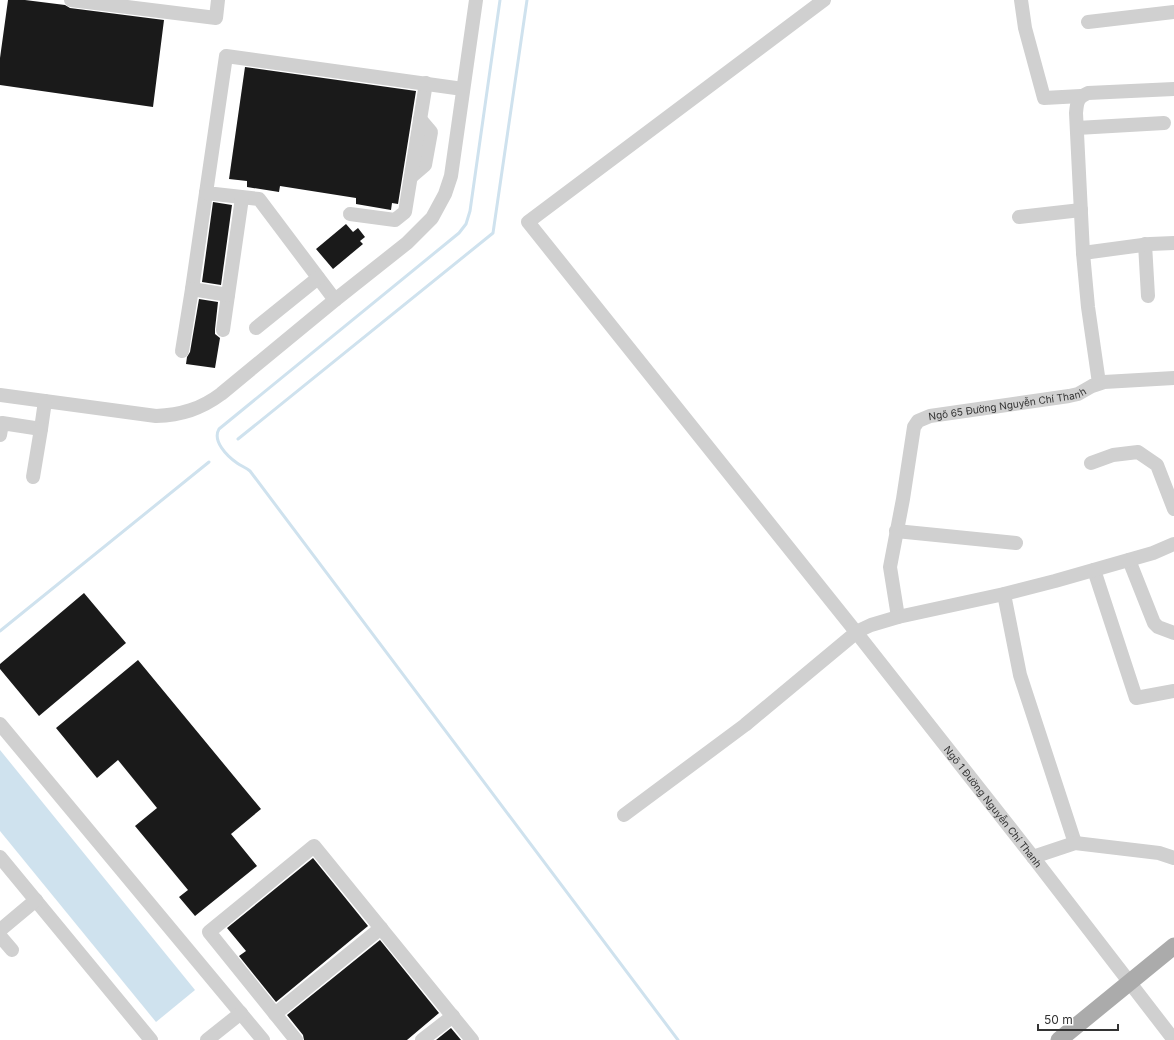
<svg xmlns="http://www.w3.org/2000/svg" width="1174" height="1040" viewBox="0 0 1174 1040" font-family="Inter,sans-serif">
  <style>
    .water { fill: #cfe2ee }
    .lines { fill: none; stroke-linecap: round; stroke-linejoin: round }
    .stream { stroke: #cfe2ee; stroke-width: 3 }
    .building { fill: #1a1a1a }
    .minor { stroke: #d0d0d0; stroke-width: 14 }
    .major { stroke: #ababab; stroke-width: 17 }
    .labels { text-anchor: middle; stroke-width: 4; stroke-linejoin: round; paint-order: stroke }
    .street-label { font-size: 10px; fill: #333; stroke: #fff }
  </style>
  <rect width="100%" height="100%" fill="#fff"/>
  <path class="water" d="M0,750L195,990L156,1022L0,831Z"/>
  <g class="lines">
    <path class="stream" d="M500,0L470,211L466,224L459,233L219,429C212,441 227,456 237,463C241,466 245,467 250,471L678,1040
      M238,439L493,233L527,0
      M0,631L209,462"/>
  </g>
  <path class="building" d="M8,0H25L65,5L70,8L164,20L153,107L0,85V58Z
    M245,67L416,91L398,204L392,203L391,210L356,204V198L280,186L279,192L247,187V181L229,179Z
    M213,202L232,205L221,285L202,282Z
    M346,224L353,232L358,228L365,237L360,241L363,244L333,269L316,249Z
    M199,299L218,302L215,329V334L220,338L215,368L186,364L187,357L190,352Z
    M84,593L126,643L39,716L0,669V664Z
    M138,660L261,809L231,834L257,866L195,916L179,897L188,890L135,826L157,808L118,760L97,778L56,728Z
    M313,858L368,926L276,1002L239,956L246,951L227,928Z
    M380,940L439,1013L407,1040H304L303,1035L287,1015Z
    M451,1028L461,1040H436Z"/>
  <g class="lines">
    <g class="minor">
      <path d="M71,0L216,18L218,0"/>
      <path id="s1" d="M824,0L528,222L856,632L1033,857L1174,1040"/>
      <path d="M1021,0L1025,28L1044,98L1081,96"/>
      <path d="M1088,22L1174,12"/>
      <path d="M1077,128L1164,123"/>
      <path d="M411,177L425,165L431,132L420,119"/>
      <path d="M350,214L395,220L405,212L426,83"/>
      <path d="M1019,217L1081,210"/>
      <path d="M1145,244L1148,296"/>
      <path d="M1083,253L1150,244L1174,243"/>
      <path d="M192,289L206,193"/>
      <path d="M335,300L259,199L206,193L226,56L463,89"/>
      <path d="M256,328L318,278"/>
      <path d="M223,330L242,198"/>
      <path d="M182,351L192,289L228,295"/>
      <path d="M1099,383L1088,307L1083,253L1076,113C1077,102 1077,98 1088,93L1174,89"/>
      <path d="M0,395L156,416C181,415 201,409 221,394L335,300L407,243L432,218L445,194L451,176L476,0"/>
      <path d="M0,435L2,423L41,429L45,401"/>
      <path d="M1091,463L1113,455L1138,452L1157,465L1174,509"/>
      <path d="M33,477L41,429"/>
      <path d="M896,531L1016,543"/>
      <path d="M1129,560L1154,623L1158,627L1174,633"/>
      <path d="M1094,570L1136,698L1174,691"/>
      <path d="M1004,594L1020,675L1075,843"/>
      <path id="s2" d="M898,617L890,567L903,499L914,427L918,421L930,416L1069,396L1078,394L1092,386L1104,382L1174,378"/>
      <path d="M0,724L263,1040"/>
      <path d="M624,815L745,725L852,636L856,632L871,625L898,617L1004,594L1055,581L1153,553L1174,544"/>
      <path d="M0,857L151,1040"/>
      <path d="M1033,857L1075,843L1159,853L1174,858"/>
      <path d="M0,930L36,900"/>
      <path d="M0,936L12,950"/>
      <path d="M275,1014L381,928"/>
      <path d="M207,1040L241,1013"/>
      <path d="M296,1040L209,932L314,846L472,1040"/>
      <path d="M422,1040L453,1016"/>
    </g>
    <path class="major" d="M1059,1040L1174,946"/>
  </g>
  <g class="labels">
    <g class="street-label">
      <text dy="4" stroke="none"><textPath href="#s2" startOffset="291">Ngõ 65 Đường Nguyễn Chí Thanh</textPath></text>
      <text dy="4" stroke="none"><textPath href="#s1" startOffset="1117">Ngõ 1 Đường Nguyễn Chí Thanh</textPath></text>
    </g>
  </g>
  <path d="M1038 1024v6h80v-6" fill="none" stroke="#333333" stroke-width="2"/>
  <text x="1044" y="1024" font-size="12" fill="#333333" stroke="#ffffff" stroke-width="3" paint-order="stroke">50 m</text>
</svg>
